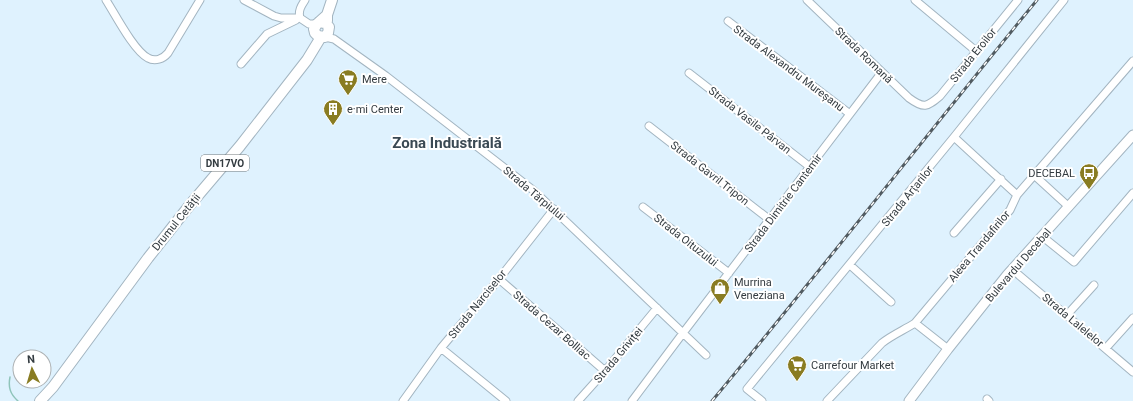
<svg xmlns="http://www.w3.org/2000/svg" width="1133" height="401" viewBox="0 0 1133 401" font-family="Roboto,sans-serif">
  <style>
    .lines { fill: none; stroke-linecap: round; stroke-linejoin: round }
    .stream { stroke: #8fc4ba; stroke-width: 1.5 }
    .minor-casing { stroke: #a3b5c1; stroke-width: 9 }
    .major-casing { stroke: #a3b5c1; stroke-width: 11 }
    .highway-casing { stroke: #a3b5c1; stroke-width: 12 }
    .minor { stroke: #fff; stroke-width: 7 }
    .major { stroke: #fff; stroke-width: 9 }
    .highway { stroke: #fff; stroke-width: 10 }
    .rail-casing { stroke: #515b61; stroke-width: 3 }
    .rail { stroke: #fff; stroke-width: 1.5; stroke-dasharray: 4.5; stroke-linecap: butt }
    .labels { text-anchor: middle; stroke-width: 4; stroke-linejoin: round; paint-order: stroke }
    .shield { fill: #fff; stroke: #707679; stroke-width: 1 }
    .shield-label { font-size: 10px; font-weight: bold; fill: #333b40 }
    .street-label { font-size: 11px; fill: #333b40; stroke: #fff }
    .poi-label { font-size: 11px; fill: #333b40; stroke: #fff; text-anchor: start }
    .district-label { font-size: 15px; font-weight: bold; fill: #3a4953; stroke: #fff }
  </style>
  <rect width="100%" height="100%" fill="#dff2fe"/>
  <g class="lines">
    <path class="stream" d="M10,377C8,387 10,394 18,401"/>
    <g class="minor-casing">
      <path id="minor" d="M106,0C115,14 134,51 148,58C155,62 163,59 168,53L200,0
        M244,0L274,16L281,18H300L309,24H317
        M807,0L909,98C924,109 927,107 940,96L1018,0
        M915,0L976,51
        M300,18C298,11 301,6 305,0
        M728,21L850,114
        M325,37L334,39L386,76L533,190L706,355
        M241,64L267,34L296,20
        M689,73L810,167
        M649,126L770,220
        M954,137L1017,195
        M1034,175L1069,207
        M643,207L729,273
        M954,233L1001,179
        M1043,237L1074,262L1133,193
        M850,265L891,302
        M1013,270L1133,372
        M499,279L605,371
        M1066,316L1094,285
        M915,323L948,349
        M441,348L506,401
        M1106,348L1133,318
        M987,399L989,401
        M403,401L441,348L499,279L554,209
        M578,401L605,371L657,308
        M632,401L683,333L882,72
        M762,401L747,389L954,137L1064,0
        M827,401L882,343C892,335 904,330 915,323L1010,210L1017,195L1133,61"/>
    </g>
    <g class="major-casing">
      <path id="major" d="M909,401L948,349L1007,275L1133,135"/>
    </g>
    <g class="highway-casing">
      <path id="highway" d="M327,21V15L332,0
        M319,22L325,23L329,27L328,33L325,37L318,36L315,33L314,29L317,24L327,15
        M40,401L53,387L148,258L189,206L240,146L307,60L321,37"/>
    </g>
    <use href="#minor" class="minor"/>
    <use href="#major" class="major"/>
    <use href="#highway" class="highway"/>
    <g class="rail-casing">
      <path id="rail" d="M712,401C822,269 928,133 1037,0"/>
    </g>
    <use href="#rail" class="rail"/>
  </g>
  <defs>
    <g id="supermarket-pin" transform="scale(1)"><path d="M0 17L-7.5 6A9.5 9.5 0 1 1 7.5 6Z" fill="#897c22" stroke="#fff"/><path d="M-6-5.5h2.5l.6 2H6L4.5 2H-2.5L-4.4-4H-6ZM-1.5 3.2a1.3 1.3 0 1 0 .1 0ZM3 3.2a1.3 1.3 0 1 0 .1 0Z" fill="#fff"/></g>
    <g id="building-pin" transform="scale(1)"><path d="M0 17L-7.5 6A9.5 9.5 0 1 1 7.5 6Z" fill="#897c22" stroke="#fff"/><path d="M-4-6H4V6H1V3H-1V6H-4ZM-2.5-4.3h1.7v1.8h-1.7ZM.8-4.3h1.7v1.8H.8ZM-2.5-1h1.7V.8h-1.7ZM.8-1h1.7V.8H.8Z" fill="#fff"/></g>
    <g id="bus-pin" transform="scale(1)"><path d="M0 17L-7.5 6A9.5 9.5 0 1 1 7.5 6Z" fill="#897c22" stroke="#fff"/><path d="M-5-6H5V4H4V6H2V4H-2V6H-4V4H-5ZM-3.5-4V0h7V-4ZM-3.5 1.2v1.5H-2V1.2ZM2 1.2v1.5H3.5V1.2Z" fill="#fff"/></g>
    <g id="shop-pin" transform="scale(1)"><path d="M0 17L-7.5 6A9.5 9.5 0 1 1 7.5 6Z" fill="#897c22" stroke="#fff"/><path d="M-5-2.5h2.3a2.7 3.5 0 0 1 5.4 0H5L5.5 6h-11ZM-1.5-2.5h3a1.5 2.3 0 0 0-3 0Z" fill="#fff"/></g>
  </defs>
  <g fill-rule="evenodd">
    <use href="#supermarket-pin" x="348" y="79"/>
    <use href="#building-pin" x="333" y="109"/>
    <use href="#bus-pin" x="1089" y="173"/>
    <use href="#shop-pin" x="720" y="288"/>
    <use href="#supermarket-pin" x="797" y="365"/>
  </g>
  <g class="labels">
    <rect class="shield" x="201" y="155" width="48" height="16" rx="3"/>
    <g class="shield-label">
      <text x="225" y="167">DN17VO</text>
    </g>
    <g class="street-label">
      <text transform="translate(864 55) rotate(44)" y="4">Strada Romană</text>
      <text transform="translate(973 55) rotate(-51)" y="4">Strada Eroilor</text>
      <text transform="translate(789 68) rotate(37)" y="4">Strada Alexandru Mureșanu</text>
      <text transform="translate(750 120) rotate(38)" y="4">Strada Vasile Pârvan</text>
      <text transform="translate(710 173) rotate(38)" y="4">Strada Gavril Tripon</text>
      <text transform="translate(534 193) rotate(40)" y="4">Strada Tărpiului</text>
      <text transform="translate(907 196) rotate(-51)" y="4">Strada Arțarilor</text>
      <text transform="translate(783 203) rotate(-53)" y="4">Strada Dimitrie Cantemir</text>
      <text transform="translate(176 222) rotate(-51)" y="4">Drumul Cetății</text>
      <text transform="translate(686 240) rotate(38)" y="4">Strada Oituzului</text>
      <text transform="translate(979 246) rotate(-50)" y="4">Aleea Trandafirilor</text>
      <text transform="translate(1018 265) rotate(-49)" y="4">Bulevardul Decebal</text>
      <text transform="translate(477 304) rotate(-51)" y="4">Strada Narciselor</text>
      <text transform="translate(1073 320) rotate(40)" y="4">Strada Lalelelor</text>
      <text transform="translate(552 325) rotate(41)" y="4">Strada Cezar Bolliac</text>
      <text transform="translate(618 355) rotate(-50)" y="4">Strada Griviței</text>
    </g>
    <g class="poi-label">
      <text x="362" y="83">Mere</text>
      <text x="347" y="113">e·mi Center</text>
      <text x="1075" y="177" text-anchor="end">DECEBAL</text>
      <text x="734" y="286">Murrina<tspan x="734" dy="13">Veneziana</tspan></text>
      <text x="811" y="369">Carrefour Market</text>
    </g>
    <g class="district-label">
      <text x="447" y="148">Zona Industrială</text>
    </g>
  </g>
  <g transform="translate(32 369) rotate(355)"><circle r="19" fill="#ffffff" stroke="#adb1b3"/>
  <path d="M0-3L7 15L0 10L-7 15Z" fill="#897c22"/>
  <text y="-6" font-size="11" font-weight="bold" text-anchor="middle" fill="#333b40">N</text>
  </g>
</svg>
